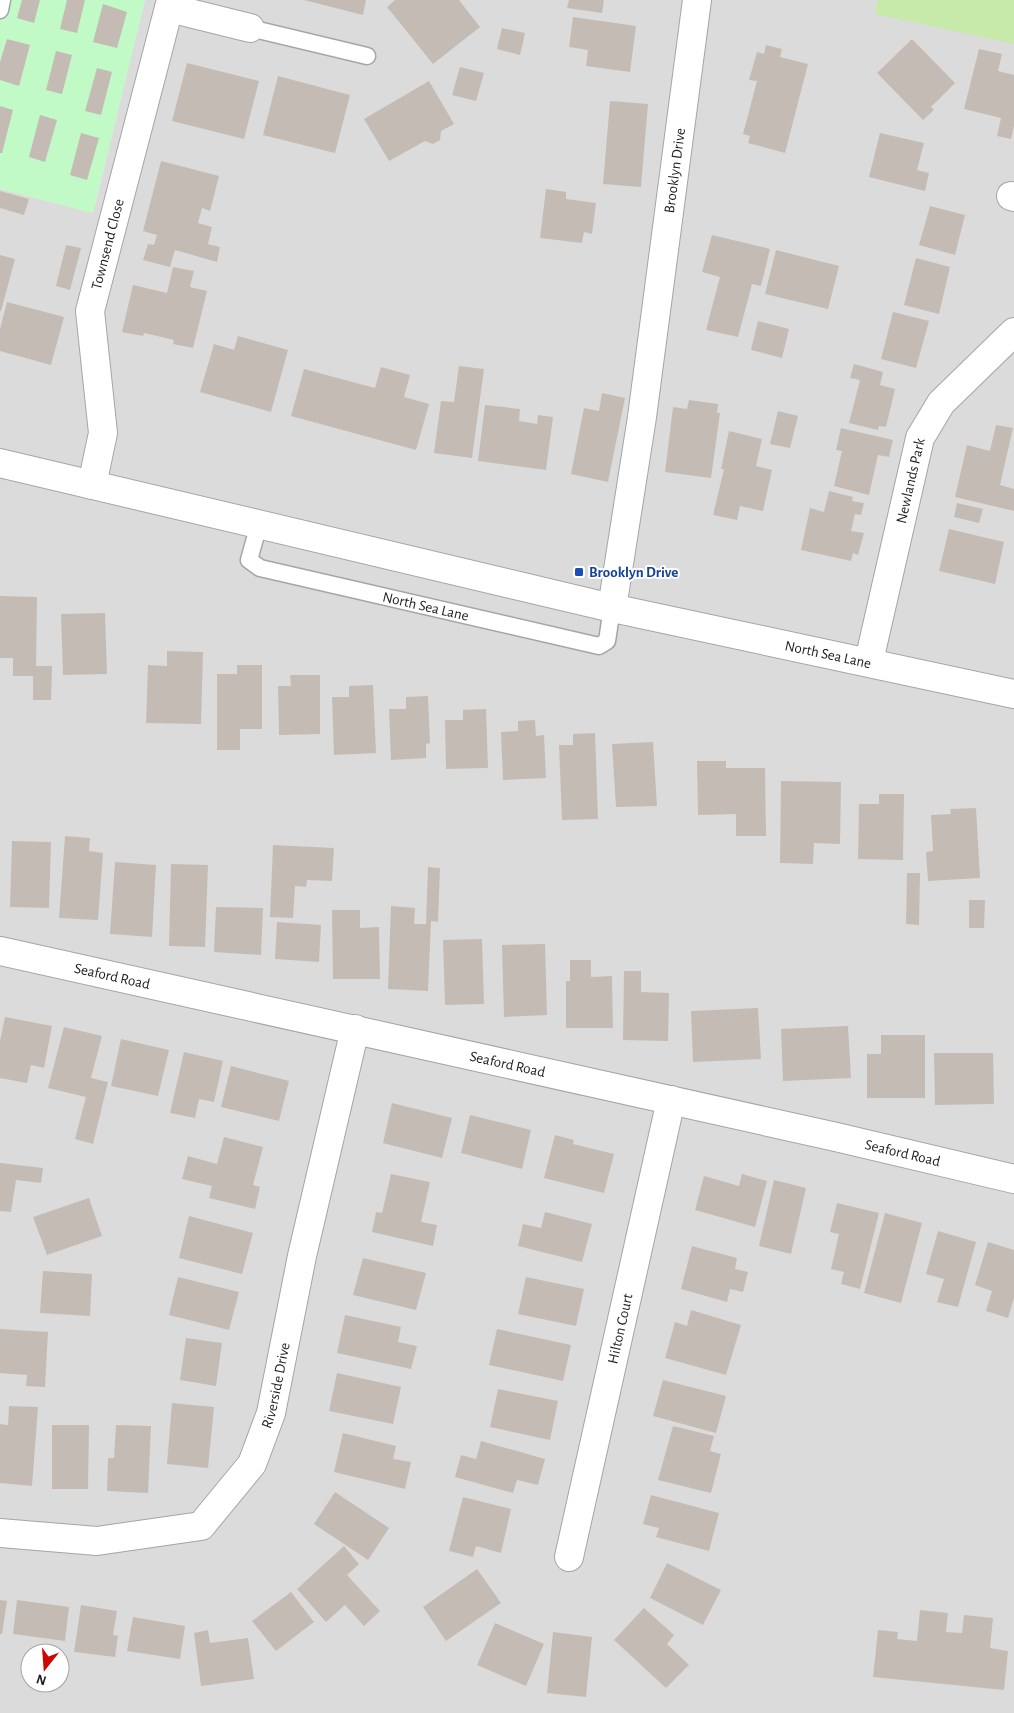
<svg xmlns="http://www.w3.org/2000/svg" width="1014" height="1713" viewBox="0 0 1014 1713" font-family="'Alegreya Sans',sans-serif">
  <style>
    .residential { fill: #dcdbdb; fill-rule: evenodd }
    .grass { fill: #c7eaaa }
    .park { fill: #c1f9c7 }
    .building { fill: #c4bcb4 }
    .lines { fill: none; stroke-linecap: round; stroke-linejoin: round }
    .service-casing { stroke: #a5a5a5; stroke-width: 19 }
    .minor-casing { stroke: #a5a5a5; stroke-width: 30 }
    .tertiary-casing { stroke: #a5a5a5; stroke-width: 30 }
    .service { stroke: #fff; stroke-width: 16 }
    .minor { stroke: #fff; stroke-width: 28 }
    .tertiary { stroke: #fff; stroke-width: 28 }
    .transit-dot { fill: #1a4fb4; stroke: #fff; stroke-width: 2 }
    .labels { text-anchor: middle; stroke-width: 4; stroke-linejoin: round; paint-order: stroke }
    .street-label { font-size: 15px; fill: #1e1e1e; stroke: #fff }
    .transit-label { font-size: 15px; font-weight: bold; fill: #164399; stroke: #fff; text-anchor: start }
  </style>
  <rect width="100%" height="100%" fill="#efece4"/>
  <path class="residential" d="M145,0H1014V1713H0V189L93,213ZM30,1653H60V1683H30Z"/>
  <path class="grass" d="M878,0H1014V44L875,14Z"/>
  <path class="park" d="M0,0H145L93,213L0,189Z"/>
  <path class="building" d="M22,0H40L34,23L17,18Z
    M67,0H85L77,33L60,29Z
    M304,0H366L363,15Z
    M395,0H459L480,27L433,64L387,7Z
    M569,0H604L602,13L567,8Z
    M103,4L127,12L117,48L93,42Z
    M573,17L636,26L630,72L586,66L588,50L569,47Z
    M502,28L525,33L520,55L497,49Z
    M7,39L30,45L19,86L0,80V62Z
    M912,39L955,83L931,107L934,110L923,120L877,73Z
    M766,45L782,49L780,57L808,64L785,153L748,143L750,136L743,134L757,81L749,80L757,52L764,54Z
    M979,49L1002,54L998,71L1014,75V126L1011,139L997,136L1001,118L964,109Z
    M56,51L72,55L62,94L46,90Z
    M187,63L259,81L244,139L172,121Z
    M460,67L484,73L476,101L452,95Z
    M97,68L112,72L101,115L85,111Z
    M278,76L350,95L335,153L263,135Z
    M429,81L454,124L441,131L440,140L433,144L425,141L389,161L364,119Z
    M610,101L648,104L641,187L603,184Z
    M0,106L13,110L2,153H0Z
    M40,115L57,120L45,162L29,157Z
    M81,133L99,138L87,180L70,175Z
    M880,133L924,143L917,170L929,173L925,191L869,177Z
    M161,161L219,176L210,211L202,208L198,223L212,227L208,244L220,247L217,262L175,250L170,267L143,260L148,244L154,245L157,235L143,231Z
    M546,189L566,192V199L596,203L592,234L584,232L582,243L540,238Z
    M0,191L29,199L24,215L0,208Z
    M930,206L965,215L955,255L919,245Z
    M712,235L770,249L761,286L752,284L738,337L706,330L720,277L702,272Z
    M66,245L81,248L70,290L56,286Z
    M776,250L839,266L828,309L765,294Z
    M0,255L15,259L1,311H0Z
    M916,258L950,267L939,314L904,305Z
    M173,267L194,271L190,287L207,291L193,348L173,344L174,340L157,336L144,333L143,336L122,332L133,285L167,293Z
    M7,302L64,317L51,365L0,351V329Z
    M893,312L929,321L916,368L881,359Z
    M758,321L789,329L782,358L751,350Z
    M238,336L288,350L271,412L200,392L214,344L234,350Z
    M854,364L883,372L880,385L895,389L886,427L879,426L878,430L849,423L860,380L850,378Z
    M459,366L484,369L472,458L434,453L441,401L454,402Z
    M381,367L410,375L404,397L429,404L416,450L291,416L304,369L375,388Z
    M602,393L625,398L608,482L571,474L584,408L599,411Z
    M689,400L718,404L717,413H720L711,478L665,472L673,407L687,409Z
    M485,405L520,409L519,421L537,424L538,415L553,417L546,470L478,461Z
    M778,411L798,416L790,448L770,444Z
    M996,425L1013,428L1000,485L1014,489V511L955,497L967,445L990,451Z
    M841,428L893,440L889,457L878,455L869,495L834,486L842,451L836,450Z
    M729,431L762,439L756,466L772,470L763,511L740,506L737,520L713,515L724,469H721Z
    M829,491L853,497L852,501L864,503L861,515L855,514L851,531L864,533L858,555L853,553L851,561L801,550L810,508L824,512Z
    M957,503L983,509L979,523L954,517Z
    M949,529L1004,542L995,584L939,571Z
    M0,596L37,597L36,666H52L51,700H33V676H13V658H0Z
    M105,613L107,674L63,675L61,614Z
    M167,651L203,652L201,724L146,723L148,665L167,666Z
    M237,665H262V729H240V750H217V674H237Z
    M290,675H320V734L279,735L278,686H291Z
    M373,685L376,753L334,755L332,697H349V686Z
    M428,696L430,743L426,744V758L391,760L389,709H406V697Z
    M486,709L488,768L446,769L445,720H463V710Z
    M535,720L536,736L544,735L546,778L503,780L501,732L518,731V721Z
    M595,733L598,819L562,820L559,745H573V734Z
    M653,742L657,806L616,807L612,744Z
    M697,761H726V768H765L766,836H736V814L698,815Z
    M781,781L841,782L840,844L814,843L813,864L780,863Z
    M879,794H904L903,860L858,859L859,804H879Z
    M976,808L980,878L928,881L926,852L933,851L931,815L951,814L950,809Z
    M65,836L90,838L89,851L103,853L98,920L59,918Z
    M12,841L51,842L49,908L10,907Z
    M273,845L334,848L332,881L307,880L306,887L295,886L293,918L270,917Z
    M115,862L156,865L152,937L110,934Z
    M171,864L208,865L205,947L169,946Z
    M428,867L440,868L438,922L431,921L428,991L388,989L391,906L415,908L414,924H426Z
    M907,873H920L919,925L906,924Z
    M969,900H985L984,928H969Z
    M216,907L263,908L261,955L214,952Z
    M332,910H360V928L379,927L380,979H333Z
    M277,922L321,925L319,962L275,959Z
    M482,939L484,1004L445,1005L443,940Z
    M545,944L547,1015L504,1017L502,945Z
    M570,960H591V977L612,976L613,1028H566V981H570Z
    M624,971H641V992L669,993L668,1041L623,1040Z
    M758,1008L761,1059L693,1062L691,1011Z
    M5,1017L52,1026L44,1068L31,1065L27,1083L0,1078V1041Z
    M848,1026L851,1078L783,1081L781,1029Z
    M64,1027L102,1036L91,1078L108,1082L93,1144L75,1139L86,1097L48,1088Z
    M881,1035H925V1098H867V1054H881Z
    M121,1039L169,1050L158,1096L111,1086Z
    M184,1052L223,1061L214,1102L199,1099L195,1118L170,1113Z
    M934,1053H993L994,1104L935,1105Z
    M231,1066L289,1081L279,1121L221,1107Z
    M392,1103L452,1118L442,1158L383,1143Z
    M470,1115L531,1130L522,1169L461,1153Z
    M555,1135L574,1140L573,1144L614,1154L604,1193L544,1178Z
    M224,1137L263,1147L253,1185L260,1187L255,1209L209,1198L212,1186L182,1179L188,1156L217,1164Z
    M0,1163L43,1168L41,1183L16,1180L11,1212L0,1211Z
    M391,1174L430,1182L421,1222L437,1225L433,1246L372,1232L376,1212L382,1213Z
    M742,1174L767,1181L755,1227L695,1210L704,1176L739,1186Z
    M774,1180L806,1188L791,1254L759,1246Z
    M89,1198L102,1236L47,1255L33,1217Z
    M837,1203L879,1213L860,1289L841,1284L844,1272L831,1269L839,1234L830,1232Z
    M545,1212L592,1224L582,1262L518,1246L523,1224L541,1228Z
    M885,1213L922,1223L901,1303L864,1293Z
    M189,1216L253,1233L242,1274L179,1258Z
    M938,1231L976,1242L958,1307L937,1302L944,1279L926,1274Z
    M988,1242L1014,1250V1298L1008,1318L986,1311L992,1291L975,1285Z
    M692,1246L737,1258L735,1269L748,1272L743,1292L730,1289L727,1302L681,1289Z
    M363,1258L426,1273L416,1310L353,1295Z
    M43,1271L92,1274L90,1316L40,1313Z
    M178,1277L239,1292L229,1330L169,1315Z
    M526,1277L584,1289L576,1326L518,1314Z
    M691,1310L741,1325L726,1375L665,1358L675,1322L687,1326Z
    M345,1315L401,1327L398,1342L417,1346L411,1369L337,1353Z
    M0,1329L48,1332L45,1387L26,1386L27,1375L0,1373Z
    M497,1329L571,1345L563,1381L489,1365Z
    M186,1338L222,1343L216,1386L180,1380Z
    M337,1373L401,1387L393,1424L329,1411Z
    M663,1380L726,1396L716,1433L653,1416Z
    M498,1389L558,1401L550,1440L490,1427Z
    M172,1403L214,1407L208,1468L167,1464Z
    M9,1406L38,1407L32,1486L0,1483V1424L8,1425Z
    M52,1425H89L88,1489H52Z
    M116,1425L151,1426L148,1493L107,1491L108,1458H114Z
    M673,1426L714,1436L710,1451L721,1454L711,1493L658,1480Z
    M343,1433L396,1446L393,1459L411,1462L405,1489L334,1472Z
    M481,1441L545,1459L538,1485L517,1480L513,1493L455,1477L461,1455L476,1459Z
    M335,1492L389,1528L368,1560L314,1524Z
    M651,1495L719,1513L709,1551L656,1537L659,1528L643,1524Z
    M463,1497L511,1509L501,1553L476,1546L473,1557L449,1551Z
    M344,1546L359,1564L347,1575L380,1611L364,1626L345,1605L326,1622L297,1589Z
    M667,1563L721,1590L703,1625L650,1598Z
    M477,1569L501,1603L446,1641L423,1607Z
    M291,1592L314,1622L276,1651L252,1621Z
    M0,1600L7,1601L2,1634H0Z
    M17,1600L69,1607L65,1641L13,1634Z
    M81,1605L117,1611L113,1635L118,1636L115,1657L74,1652Z
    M644,1608L674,1635L667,1644L689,1665L666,1688L614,1640Z
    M920,1610L948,1613L946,1632L962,1633L964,1615L993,1618L990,1648L1008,1651L1004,1690L873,1677L878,1630L898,1632L897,1639L917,1641Z
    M133,1617L185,1626L180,1659L127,1651Z
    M495,1623L544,1644L526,1686L477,1665Z
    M208,1630L210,1643L248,1638L254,1679L201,1686L194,1633Z
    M553,1632L592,1637L586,1697L547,1693Z"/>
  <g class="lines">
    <g class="service-casing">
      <g id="service">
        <path d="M0,10L2,0"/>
        <path d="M250,28L367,56"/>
        <path id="s1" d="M259,524L249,560L260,568L599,646L607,641L612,608"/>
      </g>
    </g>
    <g class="minor-casing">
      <g id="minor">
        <path d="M169,8L250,28"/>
        <path d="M1011,196L1014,197"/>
        <path id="s2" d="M92,485L103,433L90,311L171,0"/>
        <path id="s3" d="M612,608L642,417L697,0"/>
        <path id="s4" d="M869,661L920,438L941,403L1014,332"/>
        <path id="s5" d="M0,951L836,1137L1014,1179"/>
        <path id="s6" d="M0,1533L97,1541L201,1526L252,1464L271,1413L302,1256L355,1029"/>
        <path id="s7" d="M569,1557L671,1100"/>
      </g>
    </g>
    <g class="tertiary-casing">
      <g id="tertiary">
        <path id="s8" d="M0,463L612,608L1014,694"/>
      </g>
    </g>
    <use href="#service" class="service"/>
    <use href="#minor" class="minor"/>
    <use href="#tertiary" class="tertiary"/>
  </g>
  <rect class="transit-dot" x="574" y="567" width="10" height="10" rx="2.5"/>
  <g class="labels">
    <g class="street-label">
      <text dy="5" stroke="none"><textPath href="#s3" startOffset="442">Brooklyn Drive</textPath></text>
      <text dy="5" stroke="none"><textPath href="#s2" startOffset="245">Townsend Close</textPath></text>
      <text dy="5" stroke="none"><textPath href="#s4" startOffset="185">Newlands Park</textPath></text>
      <text dy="5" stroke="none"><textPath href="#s1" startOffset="221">North Sea Lane</textPath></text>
      <text dy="5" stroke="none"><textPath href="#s8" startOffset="850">North Sea Lane</textPath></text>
      <text dy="5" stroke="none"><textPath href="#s5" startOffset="115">Seaford Road</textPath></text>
      <text dy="5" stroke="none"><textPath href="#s5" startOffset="520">Seaford Road</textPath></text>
      <text dy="5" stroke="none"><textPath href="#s5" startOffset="925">Seaford Road</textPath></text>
      <text dy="5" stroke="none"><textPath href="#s7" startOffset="234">Hilton Court</textPath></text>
      <text dy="5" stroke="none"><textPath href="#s6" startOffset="365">Riverside Drive</textPath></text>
    </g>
    <g class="transit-label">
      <text x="589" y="577">Brooklyn Drive</text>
    </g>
  </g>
  <g transform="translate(45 1668) rotate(197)"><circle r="24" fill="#ffffff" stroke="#a5a5a5"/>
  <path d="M0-4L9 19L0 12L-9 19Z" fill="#cd0700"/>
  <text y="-8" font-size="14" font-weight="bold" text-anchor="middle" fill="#1e1e1e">N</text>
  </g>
</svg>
